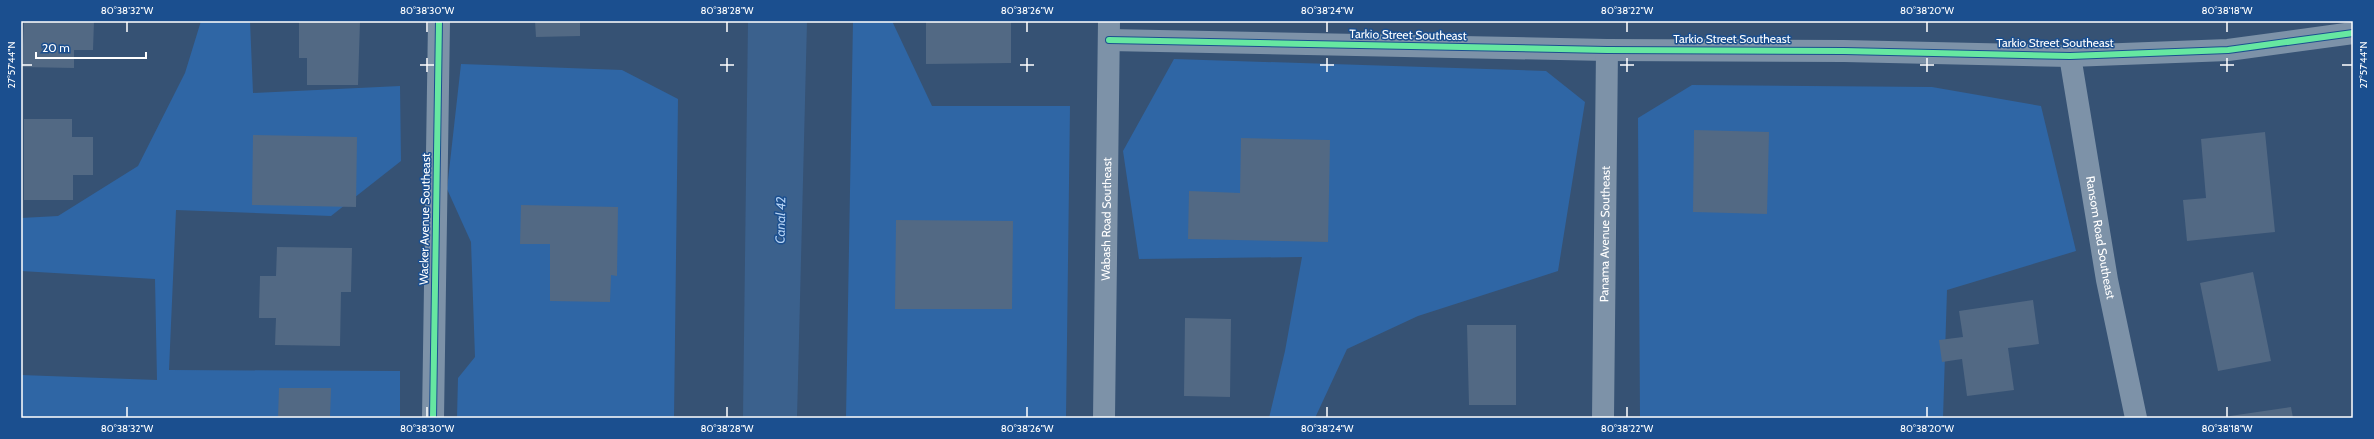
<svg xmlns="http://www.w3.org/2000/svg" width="2374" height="439" viewBox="0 0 2374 439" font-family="Cabin,sans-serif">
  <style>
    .green { fill: #2f66a5 }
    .water { fill: #3b618d }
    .building { fill: #526984 }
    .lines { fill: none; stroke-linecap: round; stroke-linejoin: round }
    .street { stroke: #7d92a8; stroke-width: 22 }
    .cycleway-casing { stroke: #1b4f8f; stroke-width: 8 }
    .cycleway { stroke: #66e7a1; stroke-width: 6 }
    .ticks { fill: none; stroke: #fff; stroke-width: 1.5 }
    .labels { text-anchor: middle; stroke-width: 3; stroke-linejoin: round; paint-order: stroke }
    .street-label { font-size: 12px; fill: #fff; stroke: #1b4f8f }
    .water-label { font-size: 13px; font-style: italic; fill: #b5d3f5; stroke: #1b4f8f }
    .neatline { fill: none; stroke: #fff; stroke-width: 1.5 }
    .ticks-label { font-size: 10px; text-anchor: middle; fill: #fff }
  </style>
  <rect width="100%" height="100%" fill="#365274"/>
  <path class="green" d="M201,21H250L253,93L400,86L401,161L331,216L176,210L169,370L400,371V418H21V375L157,380L155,279L21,271V218L58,216L138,166L185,73Z
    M853,21H892L932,106H1070L1066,418H846Z
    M1174,59L1546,71L1585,102L1558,271L1418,316L1347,349L1315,418H1269L1285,351L1302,257L1139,259L1123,151Z
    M461,64L622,70L678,99L674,418H457L458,378L475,357L471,242L447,189Z
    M1692,85L1932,87L2041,106L2076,251L1947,290L1943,418H1640L1638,118Z"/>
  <path class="water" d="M748,21H807L797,418H743Z"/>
  <path class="building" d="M24,21H94L93,50H74V68L22,67Z
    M299,21H360L358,85H307V58H299Z
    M535,21H580V36L536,37Z
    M926,21H1011V63L926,64Z
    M24,119H72V137H93V175H73V200H24Z
    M1694,130L1769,132L1767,214L1693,212Z
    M2265,132L2275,232L2187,241L2183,200L2206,198L2201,139Z
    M253,135L357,137L356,207L252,205Z
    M1241,138L1330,140L1328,242L1188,239L1189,191L1240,193Z
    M521,205L618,207L617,276L611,275L610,302L550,301V244H520Z
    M896,220L1013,221L1012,309H895Z
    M277,247L352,248L351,292H341L340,346L275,345L276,318H259L260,276H276Z
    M2253,272L2271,361L2218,371L2200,283Z
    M2033,300L2039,344L2008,348L2014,390L1967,396L1962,359L1942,362L1939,340L1963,337L1959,311Z
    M1185,318L1231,319L1230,397L1184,396Z
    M1467,325H1516V405H1469Z
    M279,388H331L330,418H278Z
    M2291,407L2293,418H2230V416Z"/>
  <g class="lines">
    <g class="street">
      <path d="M1109,40L1607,50L1844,51L2070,56L2228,50L2353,33"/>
      <path id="s1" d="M2070,56L2107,280L2136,418"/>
      <path d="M433,418L439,21"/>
      <path id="s2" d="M1104,418L1109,21"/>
      <path id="s3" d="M1603,418L1607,50"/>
    </g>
    <g class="cycleway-casing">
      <path id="cycleway" d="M1109,40L1607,50L1844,51L2070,56L2228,50L2353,33
        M433,418L439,21"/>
    </g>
    <use href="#cycleway" class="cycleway"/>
  </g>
  <path class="ticks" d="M127,22V32M427,22V32M727,22V32M1027,22V32M1327,22V32M1627,22V32M1927,22V32M2227,22V32M427,58V72M727,58V72M1027,58V72M1327,58V72M1627,58V72M1927,58V72M2227,58V72M22,65H32M420,65H434M720,65H734M1020,65H1034M1320,65H1334M1620,65H1634M1920,65H1934M2220,65H2234M2342,65H2352M127,407V417M427,407V417M727,407V417M1027,407V417M1327,407V417M1627,407V417M1927,407V417M2227,407V417"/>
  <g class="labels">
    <g class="street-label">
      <text transform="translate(1408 35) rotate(1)" y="4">Tarkio Street Southeast</text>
      <text x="1732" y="43">Tarkio Street Southeast</text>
      <text x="2055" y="47">Tarkio Street Southeast</text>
      <text transform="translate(425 219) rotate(-89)" y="4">Wacker Avenue Southeast</text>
      <text dy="4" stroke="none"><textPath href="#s2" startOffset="199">Wabash Road Southeast</textPath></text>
      <text dy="4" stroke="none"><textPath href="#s3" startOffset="184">Panama Avenue Southeast</textPath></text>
      <text dy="4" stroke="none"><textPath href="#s1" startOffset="184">Ransom Road Southeast</textPath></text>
    </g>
    <g class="water-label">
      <text transform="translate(780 220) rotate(-89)" y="5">Canal 42</text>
    </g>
  </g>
  <rect width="2374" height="439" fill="none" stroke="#1b4f8f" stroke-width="44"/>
  <path d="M36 52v6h110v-6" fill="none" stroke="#ffffff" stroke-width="2"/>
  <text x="42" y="52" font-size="12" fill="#ffffff" stroke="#1b4f8f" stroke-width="3" paint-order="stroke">20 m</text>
  <rect x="22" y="22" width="2330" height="395" class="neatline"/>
  <g class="ticks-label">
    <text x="127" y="14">80°38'32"W</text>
    <text x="427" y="14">80°38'30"W</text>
    <text x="727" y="14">80°38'28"W</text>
    <text x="1027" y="14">80°38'26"W</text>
    <text x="1327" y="14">80°38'24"W</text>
    <text x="1627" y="14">80°38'22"W</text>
    <text x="1927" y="14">80°38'20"W</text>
    <text x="2227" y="14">80°38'18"W</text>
    <text transform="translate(11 65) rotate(-90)" y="4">27°57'44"N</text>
    <text transform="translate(2363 65) rotate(-90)" y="4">27°57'44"N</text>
    <text x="127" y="432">80°38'32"W</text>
    <text x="427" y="432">80°38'30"W</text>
    <text x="727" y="432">80°38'28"W</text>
    <text x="1027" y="432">80°38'26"W</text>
    <text x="1327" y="432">80°38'24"W</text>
    <text x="1627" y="432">80°38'22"W</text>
    <text x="1927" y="432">80°38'20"W</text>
    <text x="2227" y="432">80°38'18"W</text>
  </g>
</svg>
